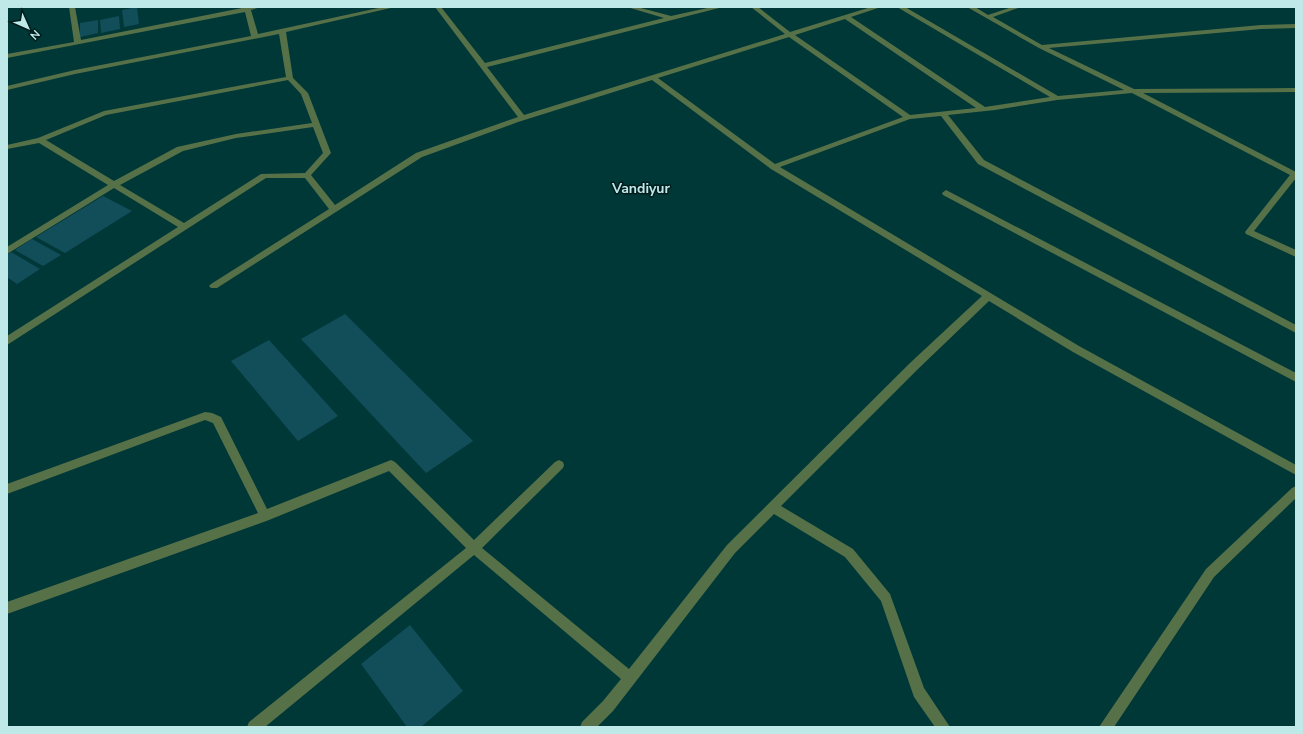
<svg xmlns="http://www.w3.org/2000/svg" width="1303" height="734" viewBox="0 0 1303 734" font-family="'Nunito Sans',sans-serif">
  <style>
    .building { fill: #124d5a }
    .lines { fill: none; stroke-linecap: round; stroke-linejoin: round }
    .minor { fill: #567148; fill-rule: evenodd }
    .labels { text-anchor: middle; stroke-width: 3; stroke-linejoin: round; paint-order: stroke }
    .district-label { font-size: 14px; font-weight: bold; fill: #bfe9e9; stroke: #001c1d }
  </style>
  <rect width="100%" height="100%" fill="#003838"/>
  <path class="building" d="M137,7L139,24L124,27L122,10Z
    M119,16L120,29L101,33L100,20Z
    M98,20V33L80,37V23Z
    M103,196L132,211L65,253L36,237Z
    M32,239L61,255L43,266L15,250Z
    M11,252L40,269L17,284L7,277V255Z
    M345,314L473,441L426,473L301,339Z
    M269,340L338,416L298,441L231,361Z
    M410,625L463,691L421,727H407L361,664Z"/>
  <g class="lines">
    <path class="minor" d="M69,7H75L81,40L247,7H261L251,10L258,34L383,7H395L286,32L293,78L308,93L331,153L311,175L335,205L416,153L518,117L435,7H441L485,63L664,18L627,7H637L671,16L712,7H723L487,67L524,115L785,34L751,7H758L790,32L871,7H881L851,17L985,107L1050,97L897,7H905L1058,96L1124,90L1039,48L967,7H975L988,15L1012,7H1021L993,17L1042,45L1261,25L1296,24V28L1261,29L1049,48L1134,89L1296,88V92L1143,93L1296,172V178L1254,231L1296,250V257L1246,234L1245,232L1290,175L1132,93L1057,100L995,110L948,115L984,160L1296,325V333L978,164L941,116L910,119L780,167L1079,346L1296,465V475L1073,352L989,301L918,369L781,506L853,549L890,594L924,688L950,727H935L914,697L881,601L845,557L774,514L735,553L613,711L597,727H580L582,722L603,701L621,679L474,555L265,727H247L249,722L466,548L389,471L269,520L7,614V602L258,513L213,423L205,420L7,494V484L205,412L212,413L221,417L267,509L391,460L395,462L474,540L555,462L559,460L563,462L564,465L563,468L482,548L629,669L727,545L910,363L982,296L771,169L652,80L518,122L422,157L217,288H211L209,286L211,284L329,209L305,178H266L7,345V336L178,227L114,188L7,254V247L108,185L39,143L7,149V145L38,138L104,111L286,77L279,34L75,74L7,90V86L75,70L251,36L245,12L7,58V54L74,42ZM845,19L976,108L910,115L795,35ZM789,37L903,117L775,164L658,78ZM288,80L301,94L312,123L236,134L177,147L114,181L46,140L106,115ZM313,127L323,153L305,173L261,174L184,223L120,185L183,151L236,138Z
      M946,190L1296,373V382L943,195L942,193Z
      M1296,486V498L1214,577L1114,727H1099L1206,569L1292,488Z"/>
  </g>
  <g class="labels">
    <g class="district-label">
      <text x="641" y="193">Vandiyur</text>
    </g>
  </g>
  <rect width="1303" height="734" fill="none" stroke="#bfe9e9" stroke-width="16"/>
  <g transform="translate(28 28) rotate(135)" stroke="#001c1d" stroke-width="3" paint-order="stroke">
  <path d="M0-3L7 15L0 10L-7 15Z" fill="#bfe9e9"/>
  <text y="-6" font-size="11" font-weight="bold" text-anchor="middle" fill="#bfe9e9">N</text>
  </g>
</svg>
